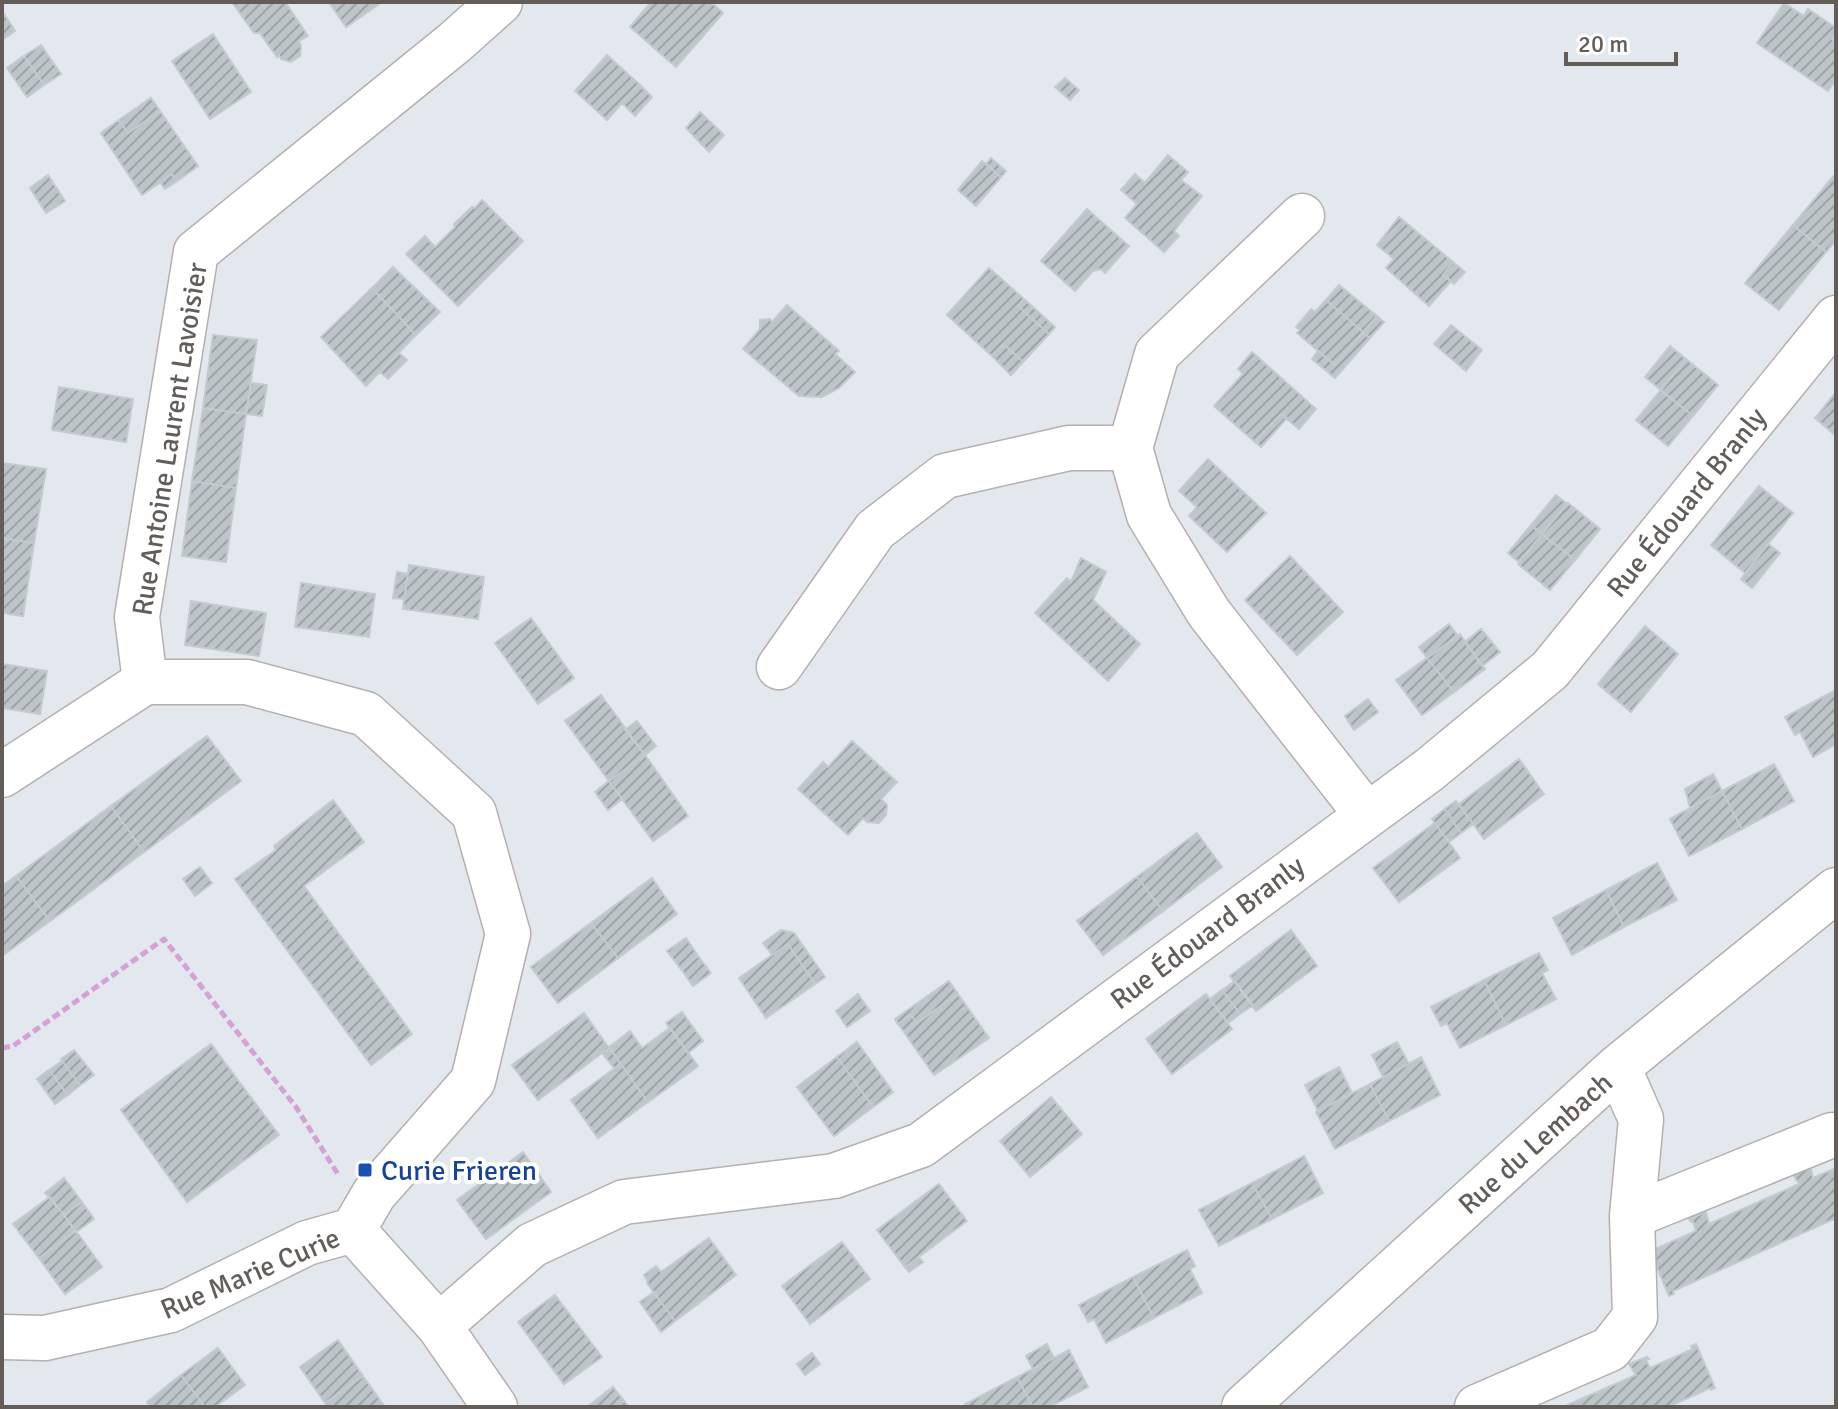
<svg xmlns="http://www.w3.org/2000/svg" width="1838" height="1409" viewBox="0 0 1838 1409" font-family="Signika,sans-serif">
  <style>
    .building { fill: url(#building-hatch); stroke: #c0cbd2; stroke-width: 2 }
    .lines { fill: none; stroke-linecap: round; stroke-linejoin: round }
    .minor-casing { stroke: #b5b0ae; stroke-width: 47 }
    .path { stroke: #d5a1d7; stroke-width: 5; stroke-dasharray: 8 4; stroke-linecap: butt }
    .minor { stroke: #fff; stroke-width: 44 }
    .transit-dot { fill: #1a4fb4; stroke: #fff; stroke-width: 3 }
    .labels { text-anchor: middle; stroke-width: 8; stroke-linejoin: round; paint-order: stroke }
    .street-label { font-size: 28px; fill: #635d5a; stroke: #fff }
    .transit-label { font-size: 28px; fill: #164399; stroke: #fff; text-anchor: start }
  </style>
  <defs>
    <pattern id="building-hatch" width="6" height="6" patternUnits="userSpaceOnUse" patternTransform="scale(2)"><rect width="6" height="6" fill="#bec5c8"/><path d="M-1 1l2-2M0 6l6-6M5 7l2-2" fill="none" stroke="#9ea3a5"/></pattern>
  </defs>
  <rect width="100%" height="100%" fill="#e2e8ed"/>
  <path class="building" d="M232,2H285L308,36L299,41L301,46L300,56L291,62L281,59L279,55L277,57L260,33H254Z
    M329,2H382L346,27Z
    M651,2H711L723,13L676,67L630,27Z
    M1784,3L1804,16L1808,9L1836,28V33L1832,39L1836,42V79L1828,91L1757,43Z
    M2,11L15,31L2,40Z
    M213,34L251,92L210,119L172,61Z
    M41,45L61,74L44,85L24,56Z
    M607,55L639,84L607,120L575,91Z
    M24,56L44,85L27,97L7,68Z
    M1065,78L1079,90L1070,100L1055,87Z
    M639,84L652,97L635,116L622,103Z
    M151,98L160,111L128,133L119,120Z
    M160,111L198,166L177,181L172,174L142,195L101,133L119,120L128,133Z
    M700,112L724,135L709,152L686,128Z
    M1168,155L1188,172L1181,180L1202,196L1174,231L1179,236L1164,252L1125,218L1137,204L1121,190L1135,174L1145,183Z
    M991,158L1006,171L1001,177L986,164Z
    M982,161L1001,177L976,206L958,190Z
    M1836,173V240L1826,252L1793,225Z
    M172,174L177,181L165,189L160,182Z
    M48,175L65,201L46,213L30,188Z
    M482,200L523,241L458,306L406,254L425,236L435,247L455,227L454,224L472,207L475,208Z
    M1087,209L1129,246L1105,273L1101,269L1093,271L1075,291L1041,261Z
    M1399,217L1453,262L1443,275L1451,281L1429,306L1386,268L1394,259L1377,245Z
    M1793,225L1826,252L1779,310L1745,283Z
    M1453,262L1465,272L1454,284L1443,275Z
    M393,267L440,312L416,335L372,288Z
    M989,268L1024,299L1018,306L1049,334L1023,362L1004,344L992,356L947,315Z
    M1339,285L1377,316L1363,332L1326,300Z
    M372,288L416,335L366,386L321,337Z
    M1024,299L1055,327L1049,334L1018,306Z
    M1326,300L1363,332L1335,365L1297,333L1300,330L1296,327L1311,309L1315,312Z
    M787,305L839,351L835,354L855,372L839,388L822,397L799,396L743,349L760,329V320L770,319L772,322Z
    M1377,316L1384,322L1370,338L1363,332Z
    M1451,325L1482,350L1466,371L1434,344Z
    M1363,332L1370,338L1335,378L1312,359L1318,351L1335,365Z
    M213,335L257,340L246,414L203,408Z
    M1004,344L1023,362L1011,375L992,356Z
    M1670,346L1686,359L1661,390L1645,377Z
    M1252,352L1316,409L1299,429L1281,414L1255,442L1214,406L1243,374L1238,369Z
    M399,353L407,360L388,379L380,372Z
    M1686,359L1718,385L1693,416L1661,390Z
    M251,383L267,385L262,416L246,414Z
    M59,387L133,399L126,442L52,430Z
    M1661,390L1693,416L1668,446L1636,420Z
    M1836,392V436L1815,418Z
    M203,408L246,414L236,488L192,481Z
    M1281,414L1287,418L1261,447L1255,442Z
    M1208,459L1266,513L1227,552L1189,516L1197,507L1179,491Z
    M2,463L46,469L34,543L2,538Z
    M192,481L236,488L226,562L182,556Z
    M1759,486L1793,513L1745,573L1711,545Z
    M1556,495L1567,504L1542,534L1531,525Z
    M1568,503L1600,529L1575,560L1542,534Z
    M1531,525L1542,534L1519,562L1508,553Z
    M1542,534L1575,560L1550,590L1518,564Z
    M2,538L34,543L23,616L2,613Z
    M1768,544L1780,553L1752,588L1741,579Z
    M1290,556L1343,612L1297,655L1245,600Z
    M1081,558L1106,572L1093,600L1140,644L1108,681L1035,613L1067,578L1071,582Z
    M409,565L484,577L478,619L403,609Z
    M397,572L408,574L404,599L393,598Z
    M301,583L375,594L369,637L295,627Z
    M191,601L266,613L259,656L185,645Z
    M531,618L574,678L538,704L495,643Z
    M1449,624L1458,636L1427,658L1419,647Z
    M1645,626L1678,654L1631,712L1598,684Z
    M1481,629L1500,652L1482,666L1465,642Z
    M1460,634L1485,669L1454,692L1427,658Z
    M1427,658L1454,692L1422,715L1396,680Z
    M2,664L47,671L40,714L2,708Z
    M1836,690V744L1813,757L1800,732L1795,735L1785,717Z
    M601,695L645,755L609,781L565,721Z
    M1368,699L1378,712L1354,730L1345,716Z
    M637,721L656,746L645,755L625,730Z
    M207,736L241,781L144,852L111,806Z
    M852,741L897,782L881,799L887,805L886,815L879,823L867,822L863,818L848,835L798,789L823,762L828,767Z
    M645,755L688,816L653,841L609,781Z
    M1519,759L1544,794L1484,839L1459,804Z
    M1774,764L1794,801L1742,829L1722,791Z
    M1713,774L1722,791L1690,808L1685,789Z
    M609,781L622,799L608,810L595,792Z
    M1722,791L1742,829L1689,856L1670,819Z
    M333,800L364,842L304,886L412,1034L371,1065L235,879L276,850L274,846Z
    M1456,801L1473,824L1461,833L1445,809Z
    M111,806L144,852L50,921L16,876Z
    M1445,809L1461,833L1449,842L1432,819Z
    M1435,823L1460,858L1399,902L1373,868Z
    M1197,833L1222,867L1163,911L1137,877Z
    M1657,863L1677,900L1624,927L1606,890Z
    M200,867L212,883L195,896L183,879Z
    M16,876L50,921L2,956V886Z
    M1137,877L1163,911L1103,955L1077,921Z
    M652,878L677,914L618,958L591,923Z
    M1606,890L1624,927L1572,955L1553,918Z
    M591,923L618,958L558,1003L531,967Z
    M781,930L794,933L825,977L815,984L788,944L772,955L763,943Z
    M1291,930L1317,966L1256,1011L1230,976Z
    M686,938L698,956L681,969L667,951Z
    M788,944L815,984L766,1018L739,978Z
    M1539,953L1548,970L1542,973L1556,999L1506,1025L1484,980Z
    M698,956L711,973L693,986L681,969Z
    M1484,980L1506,1025L1460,1048L1447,1023L1441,1026L1431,1007Z
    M949,981L958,994L917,1023L911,1015L898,1024L895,1019Z
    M1235,981L1253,1005L1240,1014L1222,990Z
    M1222,990L1240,1014L1228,1023L1210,999Z
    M858,994L870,1011L847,1027L836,1011Z
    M958,994L989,1038L934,1075L904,1032Z
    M1206,994L1232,1029L1172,1074L1146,1039Z
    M682,1012L703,1041L688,1053L666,1023Z
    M584,1013L609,1048L538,1100L512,1065Z
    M911,1015L917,1023L904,1032L898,1024Z
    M670,1028L698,1066L648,1102L609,1047L630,1031L642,1048Z
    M857,1042L893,1092L873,1107L837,1057Z
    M1397,1042L1409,1064L1383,1077L1372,1055Z
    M211,1044L279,1135L187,1202L121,1110Z
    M609,1048L621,1064L614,1068L602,1053Z
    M74,1050L94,1075L80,1085L61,1059Z
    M837,1057L873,1107L834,1136L797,1087Z
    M1421,1057L1440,1095L1389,1121L1370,1084Z
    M62,1061L80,1085L68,1095L49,1070Z
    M621,1064L648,1102L598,1138L571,1100Z
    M1339,1067L1352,1093L1318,1111L1305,1085Z
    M49,1070L68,1095L55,1104L37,1079Z
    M1370,1084L1389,1121L1335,1149L1316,1112Z
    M1051,1097L1082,1134L1030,1177L1000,1141Z
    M523,1152L551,1192L486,1239L457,1200Z
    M1304,1156L1323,1193L1272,1219L1252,1183Z
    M1810,1165L1813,1178L1836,1168V1218L1673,1291L1674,1294L1669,1296L1649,1249L1653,1250L1696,1231L1693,1222H1691L1689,1219L1706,1212L1709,1224L1799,1184L1792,1173Z
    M64,1178L82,1202L64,1215L45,1193Z
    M1252,1183L1272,1219L1219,1246L1199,1210Z
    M939,1184L967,1221L905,1267L877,1230Z
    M50,1197L76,1231L39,1258L13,1224Z
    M82,1202L94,1219L76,1232L64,1215Z
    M76,1231L102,1267L65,1294L39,1258Z
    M709,1238L736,1275L675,1321L647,1283L648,1282L644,1275L656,1266L661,1272Z
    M842,1242L870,1279L810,1324L782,1286Z
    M1187,1250L1195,1266L1190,1269L1202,1293L1154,1318L1133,1277Z
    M919,1257L923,1262L909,1272L905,1267Z
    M1133,1277L1154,1318L1106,1343L1094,1319L1088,1322L1079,1305Z
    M654,1292L675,1321L661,1332L640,1302Z
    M555,1295L602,1357L564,1384L518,1322Z
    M338,1340L363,1376L325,1403L300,1367Z
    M1047,1344L1054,1358L1033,1369L1026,1356Z
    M1696,1344L1715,1388L1711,1390L1710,1388L1668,1407H1563L1636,1375L1629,1364L1647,1357L1649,1359L1646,1360L1650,1368L1693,1349L1691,1346Z
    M218,1348L245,1385L215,1407H205L181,1375Z
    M1069,1350L1088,1387L1049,1407H1033L1017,1377Z
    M812,1353L820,1364L805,1375L797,1364Z
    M181,1375L205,1407H150L147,1402Z
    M363,1376L385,1407H328L325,1403Z
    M1017,1377L1033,1407H967L965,1404Z
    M613,1387L629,1407H587Z"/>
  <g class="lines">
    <g class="minor-casing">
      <path id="minor" d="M1302,216L1157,354L1130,448L1149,515L1209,613L1367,815
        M779,667L875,530L945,476L1069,448H1130
        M145,682L137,617L196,252L454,43L500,2
        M2,775L145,682H247L366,714L474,813L508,934L473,1081L374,1194L353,1230L307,1243L171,1310L45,1338L2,1337
        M1632,1216L1832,1135
        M353,1230L439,1326L495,1407
        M439,1326L532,1245L624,1202L834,1176L921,1145L1429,770L1550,670L1836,318
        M1244,1407L1618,1067L1836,890
        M1477,1407L1610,1349L1635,1317L1632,1216L1641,1119L1618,1067"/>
    </g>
    <path class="path" d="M2,1048L13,1046L164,939L296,1107L339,1176"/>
    <use href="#minor" class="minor"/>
  </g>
  <rect class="transit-dot" x="357" y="1162" width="16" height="16" rx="4"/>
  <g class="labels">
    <g class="street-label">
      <text transform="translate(169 439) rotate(-81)" y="10">Rue Antoine Laurent Lavoisier</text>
      <text transform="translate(1686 502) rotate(-51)" y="10">Rue Édouard Branly</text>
      <text transform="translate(1207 932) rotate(-37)" y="10">Rue Édouard Branly</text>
      <text transform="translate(1535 1143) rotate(-42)" y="10">Rue du Lembach</text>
      <text transform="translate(250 1273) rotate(-23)" y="10">Rue Marie Curie</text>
    </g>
    <g class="transit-label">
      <text x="381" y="1180">Curie Frieren</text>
    </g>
  </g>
  <rect width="1838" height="1409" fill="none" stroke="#635d5a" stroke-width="8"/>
  <path d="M1566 52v12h110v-12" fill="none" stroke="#635d5a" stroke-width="4"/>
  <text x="1578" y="52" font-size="24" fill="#635d5a" stroke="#ffffff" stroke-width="6" paint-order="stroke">20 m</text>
</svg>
